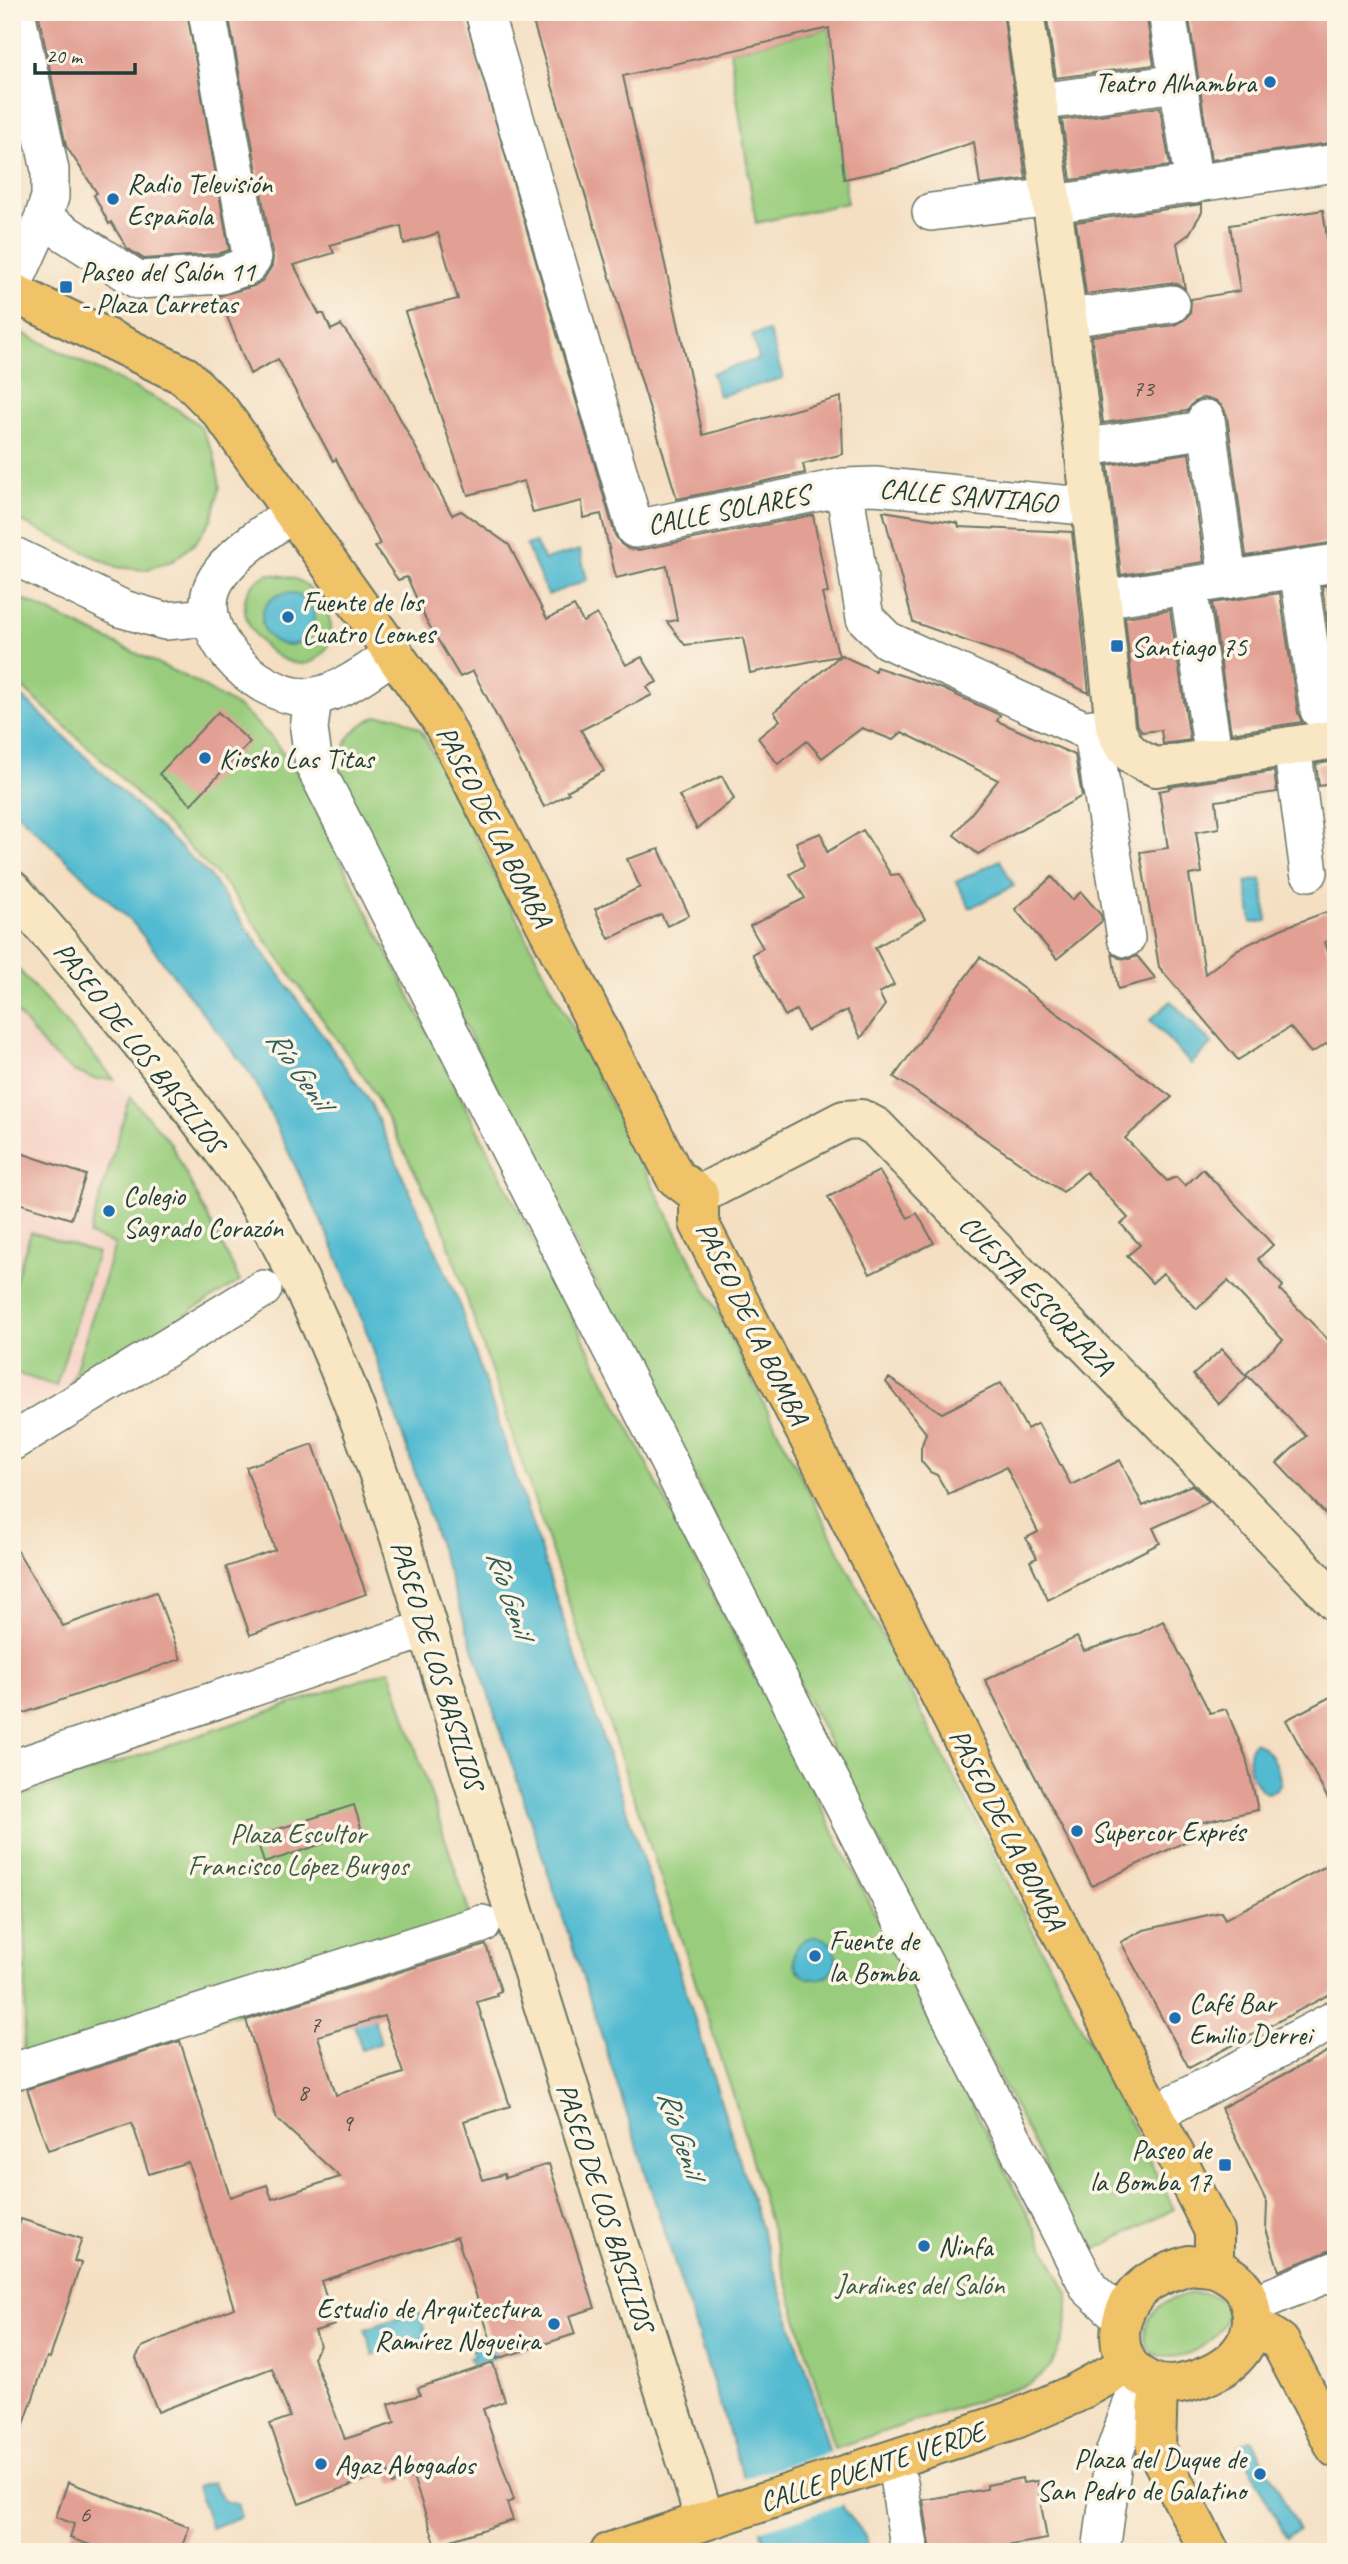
<svg xmlns="http://www.w3.org/2000/svg" width="1348" height="2564" viewBox="0 0 1348 2564" font-family="Caveat,sans-serif">
  <style>
    .built { fill: #f6d1c5 }
    .green { fill: #99cd7d; stroke: #5c8558; stroke-width: 2 }
    .water { fill: #53bbd1; stroke: #397c82; stroke-width: 2 }
    .pier { fill: #f4dfc2 }
    .building { fill: #e29f93; fill-rule: evenodd }
    .lines { fill: none; stroke-linecap: round; stroke-linejoin: round }
    .street-casing { stroke: #6a7666; stroke-width: 40 }
    .secondary-casing { stroke: #6a7666; stroke-width: 42 }
    .primary-casing { stroke: #6a7666; stroke-width: 42 }
    .street { stroke: #fff; stroke-width: 37 }
    .secondary { stroke: #f9e7c3; stroke-width: 38 }
    .primary { stroke: #f1c369; stroke-width: 38 }
    .poi-dot { fill: #1f6fb2; stroke: #fcf5e5; stroke-width: 2.5 }
    .labels { text-anchor: middle; stroke-width: 7; stroke-linejoin: round; paint-order: stroke }
    .number-label { font-size: 24px; fill: #50564c }
    .poi-label { font-size: 28px; fill: #1f3d34; stroke: #fcf5e5; text-anchor: start }
    .street-label { font-size: 28px; fill: #1f3d34; stroke: #fcf5e5 }
    .park-label { font-size: 28px; fill: #375a43; stroke: #fcf5e5 }
    .water-label { font-size: 30px; font-style: italic; fill: #2c5c5b; stroke: #fcf5e5 }
  </style>
  <rect width="100%" height="100%" fill="#fcf5e5"/>
  <filter id="ink" filterUnits="userSpaceOnUse"><feTurbulence type="fractalNoise" baseFrequency=".0143" numOctaves="2"/><feDisplacementMap in="SourceGraphic" scale="14" xChannelSelector="R" yChannelSelector="G"/><feConvolveMatrix kernelMatrix="1 2 1 2 8 2 1 2 1" color-interpolation-filters="sRGB"/></filter>
  <filter id="wash" filterUnits="userSpaceOnUse"><feTurbulence type="fractalNoise" baseFrequency=".00686" numOctaves="4" result="noise"/><feDisplacementMap in="SourceGraphic" scale="28" xChannelSelector="R" yChannelSelector="G"/><feGaussianBlur stdDeviation="1.57" result="paint"/><feColorMatrix in="noise" values="0 0 0 0 0 0 0 0 0 0 0 0 0 0 0 0 0 1.4 0 .05"/><feComposite in="paint" operator="in"/></filter>
  <g filter="url(#wash)">
    <rect width="100%" height="100%" fill="#f4dfc2"/>
    <path class="built" d="M12,962L170,1142L240,1281L12,1420Z"/>
    <path class="green" d="M829,28L847,203L756,223L730,51Z
      M12,328L174,407L200,426L214,454L220,486L212,518L196,542L174,560L145,570L116,567L12,517Z
      M269,574C280,575 290,576 300,581C325,596 345,635 319,657C283,689 205,599 269,574Z
      M12,594L194,681L241,709L269,735L292,764L1068,2294C1069,2318 1065,2344 1051,2365C1046,2372 1036,2378 1029,2384L834,2448L733,2094L442,1224L370,1086L228,887L110,767L12,678Z
      M377,716H397L421,730L1174,2209L1089,2253L339,778C342,745 346,731 377,716Z
      M12,962L114,1079H95L73,1071L48,1051L12,1007Z
      M130,1097L170,1142L240,1281L71,1384L115,1244L89,1235Z
      M31,1232L97,1253L56,1386L12,1372V1291Z
      M390,1670L477,1936L21,2084C24,2040 27,1995 26,1950C25,1899 18,1849 12,1799Z
      M1193,2293C1257,2294 1217,2354 1171,2357C1135,2359 1140,2320 1163,2304C1172,2298 1182,2295 1193,2293Z"/>
    <path class="water" d="M769,331L783,378L719,396L712,373L759,359L752,335Z
      M535,542L544,560L580,550L587,580L548,595L526,545Z
      M262 619a26 26 0 1 1 52 0a26 26 0 1 1-52 0Z
      M12,690L26,700L209,875L370,1102L457,1298L676,1960L812,2389L843,2508L866,2536L869,2552H764L763,2538L586,1987L399,1425L369,1338L333,1246L253,1077L132,922L12,808Z
      M1000,860L1014,886L970,908L956,882Z
      M1262,879L1267,921L1252,923L1246,882Z
      M1171,1001L1212,1044L1191,1064L1150,1020Z
      M1256,1742C1270,1751 1278,1766 1281,1783L1275,1790L1267,1793C1251,1787 1241,1751 1256,1742Z
      M794 1958a21 21 0 1 1 42 0a21 21 0 1 1-42 0Z
      M371,2010L381,2043L362,2050L351,2016Z
      M419,2312L427,2338L373,2355L365,2329Z
      M506,2336L512,2352L472,2365L469,2358L474,2356L472,2348Z
      M1252,2439L1299,2530L1286,2537L1239,2446Z
      M213,2482C218,2494 221,2505 237,2503L241,2517L211,2528L197,2487Z"/>
    <path class="pier" d="M830,2452L846,2504L758,2531L741,2479Z"/>
    <g id="blocks">
      <path class="building" d="M38,12H187L229,250L217,254L144,259L127,248L111,222L109,224L94,195L97,193L66,146Z
        M228,12H464L615,535L621,544L628,549L639,550L813,515L828,593L822,594L839,656L750,673L743,638L685,645L667,622L677,620L667,566L616,578L601,514L583,518L582,501L533,513L524,481L468,495L405,312L458,299L438,233L404,244L401,226L330,245L334,253L294,265L319,314H324L331,330L341,325L374,370L452,515L461,511L509,545L547,619L574,606L583,622L597,614L626,665L642,657L657,682L647,687L652,695L581,730L604,771L567,791L569,793L544,807L473,671L460,677L426,620L407,577L398,580L375,547L380,544L336,459L333,461L278,359L250,374L219,296L254,286L263,280L272,266L273,257Z
        M530,12H1003L1026,179L980,185L974,142L901,167L844,179L829,28L623,76L703,435L841,397L843,454L803,464L805,473L677,499Z
        M1046,12H1146L1154,65L1056,78Z
        M1188,12H1336V142L1211,160Z
        M1160,107L1170,166L1071,180L1062,120Z
        M1202,204V212L1189,234L1177,243L1185,289L1178,284L1168,283L1086,294L1076,222Z
        M1323,210L1327,238L1336,236V542L1246,556L1227,416L1223,407L1215,400L1202,398L1193,403L1187,411L1103,423L1092,336L1174,325L1184,320L1190,313L1191,299L1240,291L1230,225Z
        M1189,453L1204,562L1121,575L1108,465Z
        M883,511L958,523L959,527L1072,532L1089,693L1014,658L913,622Z
        M1336,584V680L1322,586Z
        M1280,593L1298,713L1302,722L1231,733L1212,603Z
        M1170,610L1190,740L1163,744L1161,730L1142,732L1136,722L1125,617Z
        M841,655L875,671L876,667L943,689L1000,715L997,721L1075,755L1082,796L978,854L954,835L998,780L902,732L893,740L862,728L822,758L807,741L778,764L758,738L780,720L774,712Z
        M218,712L250,742L191,804L159,774Z
        M1336,761V783L1319,786L1316,764Z
        M1274,771L1277,792L1216,801L1219,828L1196,832L1202,873L1189,875L1205,974L1238,949L1283,928L1326,912L1335,938L1325,942L1336,978V1038L1311,1053L1290,1027L1238,1060L1159,967L1140,852L1168,848L1159,791L1169,789V787Z
        M722,776L734,799L697,829L679,796Z
        M863,830L891,875L899,874L925,919L875,948L894,985L879,993L885,1005L861,1038L847,1010L807,1031L796,1010L785,1016L752,954L763,948L750,926L805,898L790,874L804,866L796,842L821,833L827,852Z
        M659,849L689,915L667,926L661,914L609,939L595,909L640,887L627,859Z
        M1052,877L1072,900L1081,892L1101,915L1102,921L1057,959L1015,909Z
        M1112,953L1119,958L1129,959L1137,956L1156,979L1118,989Z
        M980,957L1172,1097L1125,1138L1167,1181L1176,1177L1185,1186L1203,1169L1273,1245L1258,1259L1283,1286L1280,1290L1336,1348V1525L1277,1463L1306,1436L1246,1374L1283,1340L1228,1281L1197,1309L1163,1273L1152,1283L1127,1256L1140,1245L1121,1224L1128,1218L1086,1172L1063,1192L894,1077Z
        M12,1150L86,1175L71,1219L12,1201Z
        M879,1171L908,1218L917,1213L934,1243L870,1274L828,1197Z
        M1222,1349L1247,1377L1219,1404L1193,1375Z
        M889,1378L942,1413L1001,1383L1027,1429L1038,1423L1071,1485L1120,1460L1143,1506L1192,1485L1209,1502L1153,1528L1160,1543L1048,1600L1030,1561L1037,1558L1026,1538L1038,1532L1006,1467L948,1494L937,1475L930,1472L921,1461V1448L926,1433L886,1382Z
        M313,1444L366,1594L250,1635L226,1567L275,1550L246,1467Z
        M12,1542L63,1626L156,1592L181,1659L21,1714L12,1691Z
        M1163,1621L1210,1713L1226,1709L1246,1757L1258,1810L1185,1826L1187,1841L1092,1886L985,1680L1077,1637L1084,1651L1140,1633Z
        M1336,1694V1814L1286,1720Z
        M354,1805L362,1831L264,1863L256,1836Z
        M1336,1861V1991L1189,2068L1121,1942L1144,1930L1221,1912L1225,1919Z
        M486,1945L501,1991L496,1993L497,1996L477,2002L510,2106L464,2121L483,2180L504,2174L505,2178L549,2164L595,2308L569,2316L575,2334L497,2359L457,2237L321,2281L335,2325L315,2331L320,2345L313,2357L345,2439L395,2423L389,2404L420,2395L418,2388L493,2363L505,2401L483,2409L514,2500L507,2503L513,2520L436,2545L413,2477L392,2484L388,2472L299,2504L270,2424L290,2417L272,2368L158,2412L136,2358L142,2347L234,2308L188,2162L149,2174L132,2123L48,2150L27,2089L180,2041L230,2197L267,2185L272,2199L340,2177L277,2119L246,2020ZM384,2016L403,2073L336,2095L318,2036Z
        M1336,2047V2248L1279,2271L1266,2229L1267,2203L1221,2108Z
        M21,2219L82,2239L74,2261L81,2263L50,2358L47,2357L17,2445L12,2444V2247Z
        M1022,2478L1023,2483L1037,2481L1047,2539L999,2547L1000,2552H931L923,2500L987,2489V2485Z
        M68,2482L189,2527L180,2552H110L70,2538L74,2524L56,2517Z"/>
    </g>
  </g>
  <g filter="url(#ink)">
    <use href="#blocks" fill-opacity="0" stroke="#6a7666" stroke-width="2"/>
    <g class="lines">
      <g class="street-casing">
        <path id="street" d="M484,12L635,529L844,487L875,486L1073,505L1091,503
          M1167,12L1194,185
          M1038,102L1163,85
          M1053,204L1336,163
          M931,212L1052,197
          M43,219L138,280L221,275L247,266L252,260L207,12
          M12,287L43,219L50,197V170L16,12
          M1068,318L1171,304
          M1206,419L1228,580
          M1094,446L1190,432
          M844,487L865,618L887,640L1083,729L1115,727
          M294,512C269,530 223,558 212,588C193,638 267,706 316,696C345,690 370,670 395,653
          M12,555L123,609L165,621L210,617
          M1298,569L1319,710
          M1188,586L1214,759
          M1102,599L1336,563
          M313,697L309,729L314,765L1089,2288L1122,2318
          M1092,728L1126,938
          M1292,746L1309,872
          M12,1442L263,1289
          M12,1769L426,1629
          M19,2070L482,1924
          M1154,2114L1336,2019
          M1252,2305L1336,2270
          M899,2483L910,2552
          M1101,2552L1114,2454L1141,2378"/>
      </g>
      <g class="secondary-casing">
        <path id="secondary" d="M1024,12C1060,250 1091,488 1115,727C1124,751 1132,758 1156,767L1336,739
          M12,890C76,963 138,1035 195,1113C211,1135 228,1156 243,1178C362,1368 413,1587 479,1799C553,2040 631,2280 705,2520
          M699,1195L844,1120L861,1119L876,1127L1336,1602"/>
      </g>
      <g class="primary-casing">
        <path id="primary" d="M12,292L185,376L221,412L441,720L675,1177L699,1195V1223L1214,2231V2267
          M1189,2265C1196,2266 1204,2266 1211,2267C1222,2269 1240,2281 1245,2291C1267,2336 1234,2369 1192,2381C1179,2385 1163,2387 1150,2381C1109,2364 1113,2310 1145,2285C1158,2275 1175,2270 1189,2265Z
          M1254,2325L1280,2342L1336,2448
          M1158,2385L1156,2449L1210,2552
          M610,2552L1016,2419L1074,2394L1127,2365"/>
      </g>
      <use href="#street" class="street"/>
      <use href="#secondary" class="secondary"/>
      <use href="#primary" class="primary"/>
    </g>
  </g>
  <g class="poi-dot">
    <circle cx="1270" cy="82" r="7"/>
    <circle cx="113" cy="199" r="7"/>
    <rect x="59" y="280" width="14" height="14" rx="3.5"/>
    <circle cx="288" cy="617" r="7"/>
    <rect x="1110" y="639" width="14" height="14" rx="3.5"/>
    <circle cx="205" cy="758" r="7"/>
    <circle cx="109" cy="1211" r="7"/>
    <circle cx="1077" cy="1831" r="7"/>
    <circle cx="815" cy="1956" r="7"/>
    <circle cx="1175" cy="2018" r="7"/>
    <rect x="1218" y="2158" width="14" height="14" rx="3.5"/>
    <circle cx="924" cy="2246" r="7"/>
    <circle cx="554" cy="2324" r="7"/>
    <circle cx="321" cy="2464" r="7"/>
    <circle cx="1260" cy="2474" r="7"/>
  </g>
  <g class="labels">
    <g class="number-label">
      <text x="1143" y="396">73</text>
      <text x="315" y="2032">7</text>
      <text x="303" y="2100">8</text>
      <text x="347" y="2131">9</text>
      <text x="85" y="2522">6</text>
    </g>
    <g class="poi-label">
      <text x="1256" y="92" text-anchor="end">Teatro Alhambra</text>
      <text x="127" y="193">Radio Televisión<tspan x="127" dy="32">Española</tspan></text>
      <text x="80" y="281">Paseo del Salón 11<tspan x="80" dy="32">- Plaza Carretas</tspan></text>
      <text x="302" y="611">Fuente de los<tspan x="302" dy="32">Cuatro Leones</tspan></text>
      <text x="1131" y="656">Santiago 75</text>
      <text x="219" y="768">Kiosko Las Titas</text>
      <text x="123" y="1205">Colegio<tspan x="123" dy="32">Sagrado Corazón</tspan></text>
      <text x="1091" y="1841">Supercor Exprés</text>
      <text x="829" y="1950">Fuente de<tspan x="829" dy="32">la Bomba</tspan></text>
      <text x="1189" y="2012">Café Bar<tspan x="1189" dy="32">Emilio Derrei</tspan></text>
      <text x="1211" y="2159" text-anchor="end">Paseo de<tspan x="1211" dy="32">la Bomba 17</tspan></text>
      <text x="938" y="2256">Ninfa</text>
      <text x="540" y="2318" text-anchor="end">Estudio de Arquitectura<tspan x="540" dy="32">Ramírez Nogueira</tspan></text>
      <text x="1246" y="2468" text-anchor="end">Plaza del Duque de<tspan x="1246" dy="32">San Pedro de Galatino</tspan></text>
      <text x="335" y="2474">Agaz Abogados</text>
    </g>
    <g class="street-label">
      <text transform="translate(968 495) rotate(5)" y="10">CALLE SANTIAGO</text>
      <text transform="translate(728 509) rotate(-11)" y="10">CALLE SOLARES</text>
      <text transform="translate(495 826) rotate(63)" y="10">PASEO DE LA BOMBA</text>
      <text transform="translate(140 1047) rotate(52)" y="10">PASEO DE LOS BASILIOS</text>
      <text transform="translate(1037 1294) rotate(46)" y="10">CUESTA ESCORIAZA</text>
      <text transform="translate(753 1323) rotate(64)" y="10">PASEO DE LA BOMBA</text>
      <text transform="translate(438 1665) rotate(73)" y="10">PASEO DE LOS BASILIOS</text>
      <text transform="translate(1008 1829) rotate(63)" y="10">PASEO DE LA BOMBA</text>
      <text transform="translate(606 2207) rotate(72)" y="10">PASEO DE LOS BASILIOS</text>
      <text transform="translate(872 2466) rotate(-18)" y="10">CALLE PUENTE VERDE</text>
    </g>
    <g class="park-label">
      <text x="298" y="1843">Plaza Escultor<tspan x="298" dy="32">Francisco López Burgos</tspan></text>
      <text x="920" y="2294">Jardines del Salón</text>
    </g>
    <g class="water-label">
      <text transform="translate(299 1069) rotate(55)" y="10">Río Genil</text>
      <text transform="translate(510 1593) rotate(72)" y="10">Río Genil</text>
      <text transform="translate(681 2133) rotate(72)" y="10">Río Genil</text>
    </g>
  </g>
  <rect width="1348" height="2564" fill="none" stroke="#fcf5e5" stroke-width="42"/>
  <path d="M35 63v10h100v-10" fill="none" stroke="#1f3d34" stroke-width="3.5"/>
  <text x="46" y="63" font-size="21" fill="#1f3d34" stroke="#fcf5e5" stroke-width="5" paint-order="stroke">20 m</text>
</svg>
